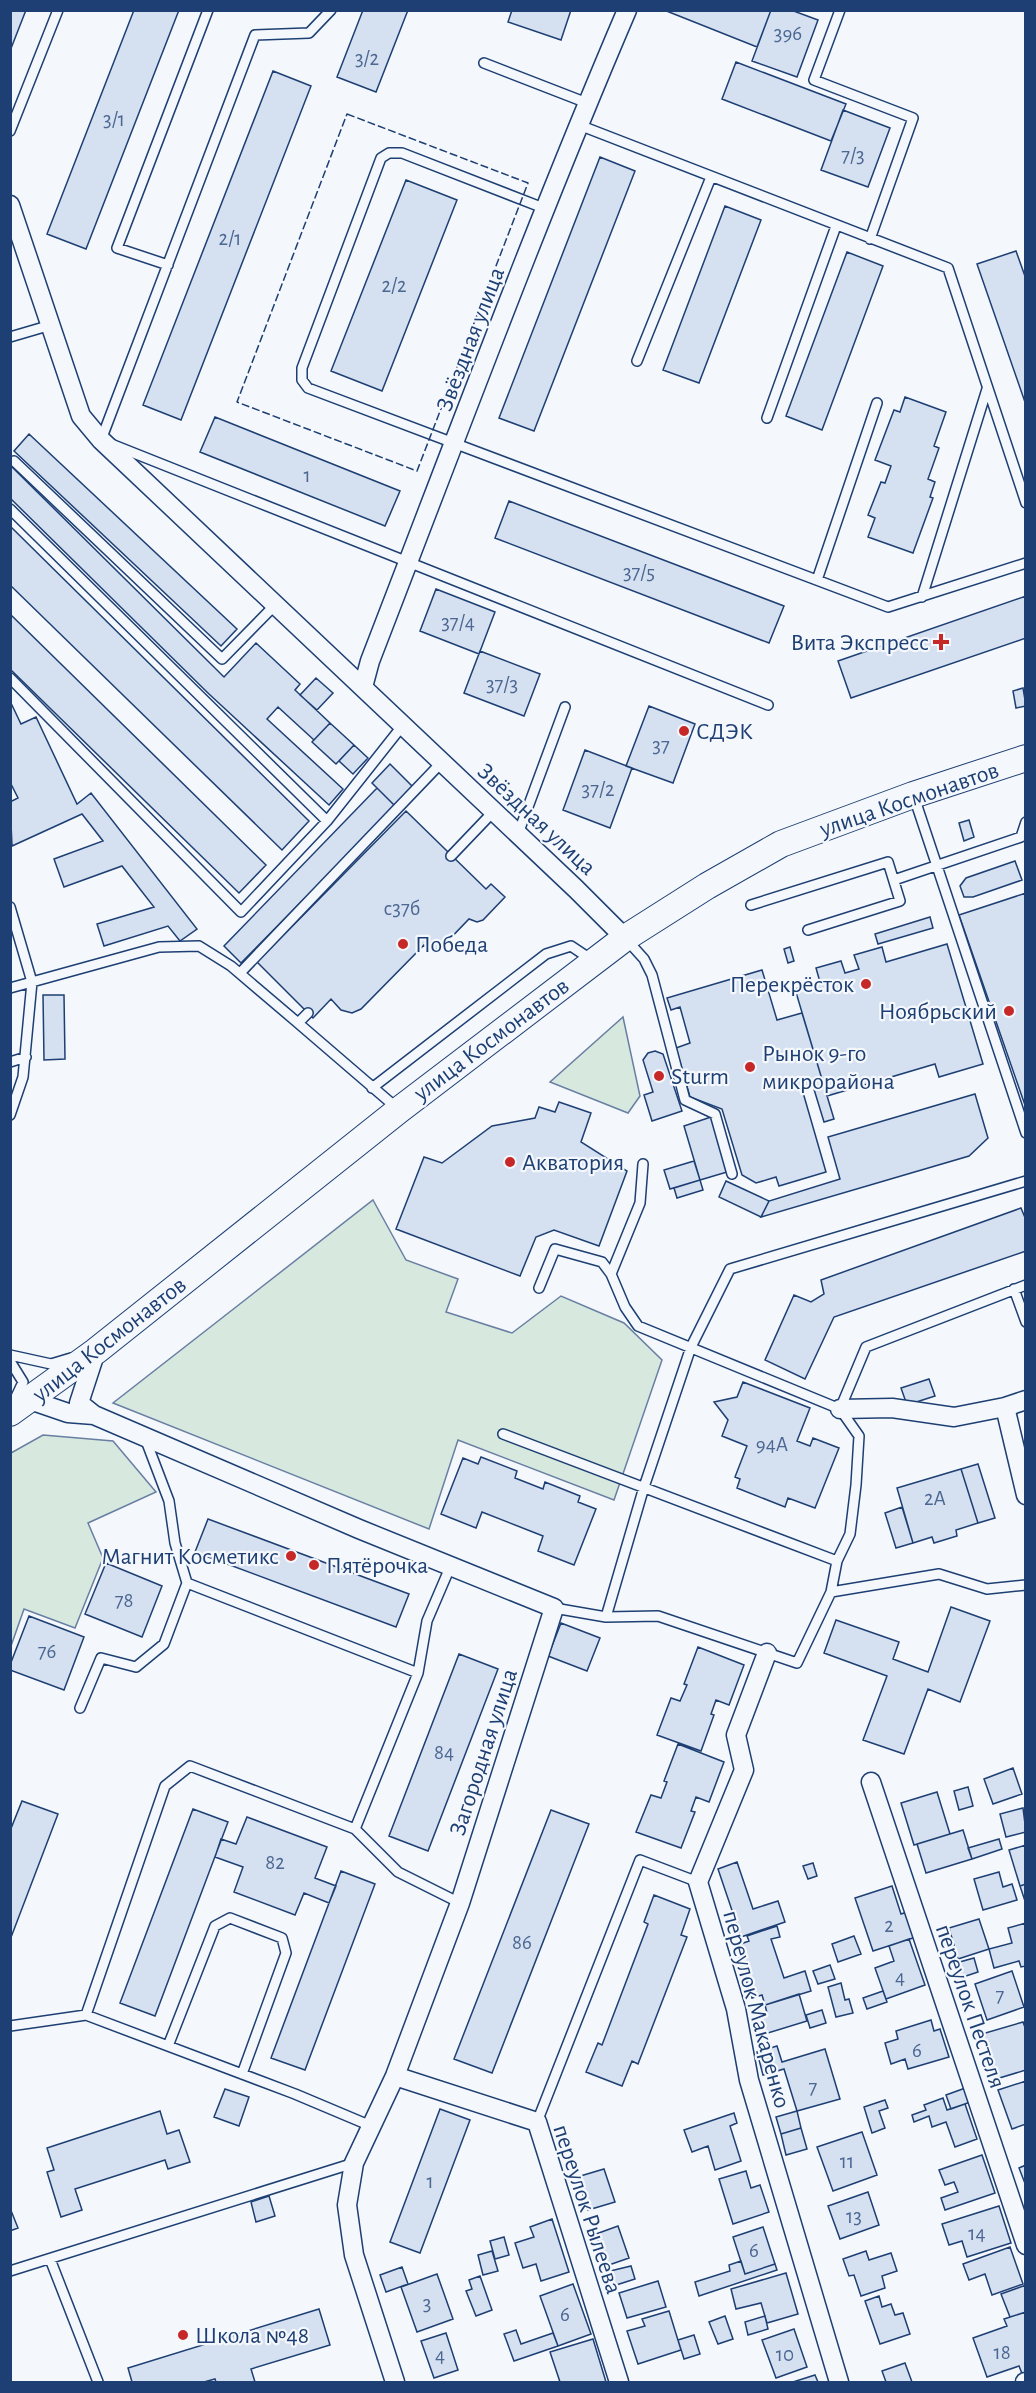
<svg xmlns="http://www.w3.org/2000/svg" width="1036" height="2393" viewBox="0 0 1036 2393" font-family="'Alegreya Sans',sans-serif">
  <style>
    .green { fill: #d7e8df; stroke: #687fa3; stroke-width: 1.5 }
    .building { fill: #d5e0f0; stroke: #1d3f73; stroke-width: 1.5 }
    .lines { fill: none; stroke-linecap: round; stroke-linejoin: round }
    .lane-casing { stroke: #1d3f73; stroke-width: 12 }
    .street-casing { stroke: #1d3f73; stroke-width: 21 }
    .secondary-casing { stroke: #1d3f73; stroke-width: 28 }
    .lane { stroke: #f4f7fb; stroke-width: 9 }
    .street { stroke: #f4f7fb; stroke-width: 18 }
    .secondary { stroke: #f4f7fb; stroke-width: 26 }
    .fence { stroke: #1d3f73; stroke-width: 1.5; stroke-dasharray: 8 3; stroke-linecap: butt }
    .poi-dot { fill: #c62828; stroke: #f4f7fb; stroke-width: 2 }
    .labels { text-anchor: middle; stroke-width: 4.5; stroke-linejoin: round; paint-order: stroke }
    .number-label { font-size: 21px; fill: #4b6792 }
    .street-label { font-size: 24px; fill: #1d3f73; stroke: #f4f7fb }
    .poi-label { font-size: 24px; fill: #1d3f73; stroke: #f4f7fb; text-anchor: start }
  </style>
  <rect width="100%" height="100%" fill="#f4f7fb"/>
  <path class="green" d="M623,1017L640,1096L628,1113L550,1082Z
    M373,1200L406,1260L458,1279L446,1312L512,1333L561,1296L624,1323L662,1360L614,1500L458,1440L429,1529L113,1403Z
    M43,1435L113,1441L156,1492L88,1523L103,1558L75,1628L24,1609L11,1646V1453Z"/>
  <path class="building" d="M10,10H26L10,51Z
    M134,10H179L86,249L47,234Z
    M363,10H408L376,92L337,77Z
    M512,10H571L561,40L508,22Z
    M664,10H771L757,47Z
    M771,10H791L818,20L797,77L752,61Z
    M736,62L846,104L831,141L722,99Z
    M273,71L311,86L181,420L143,405Z
    M843,110L890,128L868,187L821,170Z
    M600,157L635,171L534,431L499,418Z
    M406,180L457,200L382,391L331,371Z
    M725,206L761,220L699,383L663,370Z
    M1016,251L1026,279V405L977,264Z
    M847,252L883,266L822,430L786,416Z
    M905,397L946,412L934,446L939,448L928,479L935,482L930,497L933,498L913,553L868,537L875,518L868,515L881,482L885,483L891,466L875,460L894,410L900,412Z
    M215,417L400,491L385,526L200,452Z
    M29,434L237,629L221,646L14,451Z
    M10,465L224,677L256,643L300,684L295,690L330,723L314,740L278,707L267,719L343,789L329,805L209,694L10,498Z
    M509,501L784,606L769,643L495,538Z
    M10,526L309,821L282,850L10,585Z
    M436,589L495,612L479,654L420,631Z
    M1026,596V638L851,698L838,661Z
    M10,614L266,865L239,893L10,669Z
    M480,651L540,674L524,716L464,693Z
    M316,678L333,693L317,710L300,695Z
    M1023,688L1026,706L1016,708L1013,691Z
    M10,701L21,724L36,717L77,804L91,793L197,929L180,941L168,926L104,946L97,924L154,907L122,866L64,887L54,859L103,841L82,814L12,846L10,802L18,798L10,782Z
    M649,706L695,724L673,783L626,766Z
    M330,723L354,745L336,764L312,742Z
    M354,745L368,758L353,774L339,761Z
    M585,750L632,768L610,828L563,810Z
    M390,764L413,787L395,806L372,783Z
    M377,788L395,806L241,963L224,946Z
    M406,811L486,889L491,884L505,897L483,920L477,922L469,919L441,948L432,950L424,945L361,1009L352,1013L341,1010L331,999L313,1018L257,962Z
    M969,820L974,837L964,841L959,823Z
    M1015,861L1022,880L973,897H964L960,886L966,878Z
    M1026,893V1108L959,915Z
    M930,917L933,928L878,944L875,934Z
    M947,944L983,1064L939,1077L935,1064L827,1096L795,989L820,982L816,968L841,961L845,973L859,969L854,955L882,947L886,962Z
    M790,947L794,961L788,963L784,949Z
    M762,970L777,1020L802,1013L834,1119L824,1122L813,1086L802,1089L826,1172L779,1186L776,1177L756,1183L742,1175L722,1109L690,1097L676,1048L690,1043L680,1007L671,1010L667,998Z
    M43,995H64L65,1059L44,1060Z
    M655,1051L663,1054L682,1111L652,1121L644,1095L653,1092L643,1060L648,1053Z
    M975,1094L988,1138L969,1156L761,1217L769,1201L840,1179L828,1137Z
    M559,1102L591,1113L581,1142L627,1171L599,1246L554,1230L536,1237L520,1276L396,1229L424,1157L442,1163L492,1126L535,1118L539,1107L555,1112Z
    M711,1117L727,1172L700,1180L684,1126Z
    M694,1161L700,1180L670,1189L664,1170Z
    M700,1180L703,1190L677,1198L674,1188Z
    M726,1181L769,1201L761,1217L719,1197Z
    M1021,1208L1026,1220V1251L834,1317L805,1379L765,1360L794,1295L811,1302L824,1294L821,1280Z
    M929,1379L935,1396L907,1405L901,1388Z
    M743,1382L810,1408L797,1441L810,1446L813,1438L839,1448L815,1508L788,1498L785,1507L737,1488L740,1479L735,1477L747,1446L722,1436L728,1420L714,1402L737,1397Z
    M481,1457L517,1471L515,1478L543,1489L545,1482L580,1496L578,1502L596,1509L574,1565L538,1551L543,1536L482,1512L476,1528L441,1514L463,1458L478,1464Z
    M978,1464L995,1518L978,1523L961,1469Z
    M961,1469L978,1523L956,1530L957,1536L934,1543L932,1537L913,1543L897,1488Z
    M902,1507L913,1543L896,1548L885,1513Z
    M208,1519L409,1594L396,1627L195,1552Z
    M106,1563L162,1586L142,1637L85,1614Z
    M951,1607L990,1621L960,1702L928,1689L904,1754L863,1740L887,1676L824,1653L836,1620L899,1642L893,1659L928,1672Z
    M29,1616L84,1637L64,1690L10,1670V1665Z
    M561,1623L600,1638L587,1671L548,1656Z
    M698,1647L744,1665L729,1705L716,1700L711,1714L714,1715L701,1751L657,1735L671,1698L680,1701L687,1685L684,1684Z
    M459,1654L498,1669L428,1851L389,1836Z
    M678,1744L724,1762L709,1802L696,1797L691,1811L695,1812L681,1848L636,1832L651,1795L661,1798L667,1782L664,1781Z
    M1013,1768L1022,1794L993,1804L984,1779Z
    M968,1787L973,1806L959,1810L954,1791Z
    M937,1792L950,1834L914,1845L901,1803Z
    M22,1801L58,1814L10,1940V1831Z
    M1023,1808L1026,1832L1006,1837L1000,1814Z
    M193,1809L228,1822L155,2016L120,2003Z
    M551,1810L589,1824L492,2073L454,2059Z
    M247,1817L327,1847L315,1878L336,1886L329,1903L304,1893L295,1915L234,1892L243,1867L215,1857L221,1839L236,1844Z
    M963,1830L972,1859L926,1873L917,1844Z
    M999,1839L1002,1849L972,1859L968,1848Z
    M1026,1845V1884L1020,1886L1009,1850Z
    M737,1862L753,1909L778,1901L785,1922L741,1937L718,1869Z
    M813,1863L817,1876L808,1879L803,1866Z
    M341,1871L375,1884L305,2070L271,2058Z
    M999,1872L1003,1887L1012,1884L1017,1900L983,1910L974,1879Z
    M1026,1884V1904L1020,1886Z
    M892,1886L901,1914L910,1911L919,1936L873,1951L855,1898Z
    M654,1895L690,1909L681,1935L687,1937L638,2064L632,2061L622,2086L586,2072L598,2043L602,2045L648,1924L644,1922Z
    M979,1919L989,1949L958,1959L949,1928Z
    M1026,1923V1966L1021,1967L1019,1961L994,1968L989,1949L1012,1943L1008,1928Z
    M777,1926L780,1937L771,1939L784,1978L805,1971L811,1991L765,2005L762,1995L752,1998L735,1946L749,1941L747,1936Z
    M854,1936L861,1954L838,1962L832,1944Z
    M909,1939L925,1985L886,1999L875,1968L894,1961L889,1946Z
    M974,1958L978,1972L960,1978L956,1963Z
    M830,1965L835,1979L818,1984L813,1971Z
    M1012,1971L1024,2007L987,2020L975,1984Z
    M841,1983L845,2000L849,1999L853,2013L836,2017L828,1987Z
    M883,1991L887,2002L867,2009L863,1998Z
    M799,1994L807,2021L758,2036L752,2018L767,2013L765,2005Z
    M822,2010L826,2023L810,2028L806,2015Z
    M931,2020L934,2031L940,2029L949,2057L908,2069L905,2059L891,2064L885,2043L898,2039L896,2031Z
    M1023,2022L1026,2030V2070L996,2079L982,2034Z
    M777,2046L782,2062L825,2049L840,2099L797,2111L784,2069L763,2075L757,2052Z
    M1026,2081V2124L1012,2129L998,2090Z
    M968,2087L973,2101L951,2109L946,2095Z
    M225,2089L249,2097L239,2126L214,2117Z
    M943,2098L947,2110L965,2104L977,2139L955,2147L946,2122L932,2127L929,2116L914,2122L912,2115L926,2110L924,2105Z
    M885,2100L888,2108L879,2111L885,2128L872,2133L864,2107Z
    M440,2109L470,2120L420,2253L390,2242Z
    M160,2111L167,2134L179,2130L190,2162L168,2169L165,2160L75,2189L82,2210L61,2217L47,2172L54,2170L47,2148Z
    M797,2111L801,2128L781,2134L776,2117Z
    M734,2113L737,2123L730,2126L741,2161L715,2170L708,2146L692,2152L684,2130Z
    M801,2128L807,2149L786,2155L781,2134Z
    M862,2132L877,2175L833,2191L817,2147Z
    M982,2155L995,2193L945,2210L941,2198L958,2192L954,2182L945,2185L939,2170Z
    M1026,2165V2186L1019,2168Z
    M604,2169L615,2202L588,2210L577,2177Z
    M746,2171L751,2188L760,2185L769,2212L733,2224L719,2179Z
    M868,2192L879,2225L840,2239L828,2206Z
    M269,2196L275,2216L256,2222L251,2202Z
    M999,2206L1011,2243L967,2257L962,2241L949,2245L942,2224Z
    M10,2208L18,2228L10,2231Z
    M552,2219L569,2272L541,2281L536,2264L523,2268L515,2243L534,2237L530,2227Z
    M618,2226L629,2258L606,2266L596,2234Z
    M763,2227L775,2264L745,2274L733,2237Z
    M504,2237L509,2255L495,2259L490,2241Z
    M1010,2247L1023,2284L992,2295L985,2274L969,2280L963,2264Z
    M492,2251L498,2271L483,2275L478,2255Z
    M866,2251L869,2260L891,2253L897,2271L882,2276L885,2288L861,2296L854,2275L849,2276L843,2259Z
    M741,2261L745,2274L775,2264L777,2270L699,2296L695,2282L730,2271L729,2265Z
    M631,2266L635,2279L610,2287L606,2272Z
    M402,2267L408,2284L386,2292L380,2275Z
    M786,2273L798,2314L767,2323L761,2303L736,2309L731,2289Z
    M437,2274L453,2319L417,2332L401,2287Z
    M480,2276L492,2310L476,2316L466,2291L472,2289L469,2280Z
    M658,2281L666,2307L627,2318L619,2293Z
    M573,2284L591,2334L558,2346L540,2296Z
    M1026,2285V2312L1010,2317L1001,2294Z
    M879,2296L882,2307L891,2304L895,2315L903,2313L910,2334L880,2344L865,2301Z
    M319,2309L330,2345L251,2369L255,2382H216L215,2379L204,2382H132L128,2368Z
    M669,2311L681,2350L638,2364L627,2331L645,2326L642,2319Z
    M1026,2312V2375L1023,2376L1019,2366L987,2377L973,2338L1007,2326L1004,2319Z
    M725,2316L733,2339L718,2344L709,2322Z
    M765,2316L768,2329L748,2335L745,2322Z
    M794,2329L807,2367L776,2378L762,2340Z
    M516,2330L521,2344L553,2333L558,2346L514,2361L504,2334Z
    M446,2333L458,2370L434,2378L421,2341Z
    M694,2335L700,2354L684,2359L678,2340Z
    M593,2339L606,2382H560L550,2352Z
    M905,2363L912,2382H886L882,2371Z
    M815,2375L818,2382H793Z"/>
  <g class="lines">
    <g class="lane-casing">
      <path id="lane" d="M331,10L309,33L255,35L101,440L768,705
        M840,10L814,80L913,118L870,239
        M484,63L587,103
        M579,125L948,268L1026,503
        M10,131L58,10
        M546,209L402,153H389L381,158L302,368V380L308,388L888,607L1026,563
        M168,265L117,248L208,10
        M10,337L51,325
        M637,361L711,177
        M767,418L836,226
        M14,461L222,659L275,605
        M10,509L327,821
        M817,580L877,403
        M922,597L987,389
        M10,678L241,912L327,821L403,725
        M914,797L1026,1133
        M518,834L565,707
        M451,856L494,811
        M894,880L1021,837L1026,822
        M751,905L888,862L900,901L808,930
        M10,907L32,982L23,1077L10,1115
        M626,939L644,959L652,975L685,1100L715,1114L732,1174
        M240,973L442,762
        M10,988L159,947L199,946L231,966L298,1023L308,1013
        M298,1023L398,1109
        M10,1062L26,1057
        M372,1088L546,954L571,946L592,960
        M643,1164L640,1203L611,1274L625,1307L638,1326L840,1409L866,1347L1026,1285
        M539,1288L555,1249L602,1262L611,1274
        M1014,1289L1026,1322
        M10,1355L51,1364L71,1358
        M10,1361L23,1382L14,1401
        M503,1434L837,1561
        M145,1438L169,1501L175,1543L187,1583L418,1673
        M451,1565L427,1621L418,1673L355,1829L398,1872L460,1903
        M831,1592L837,1561L850,1534L856,1485L859,1436L840,1409
        M554,1608L606,1617L658,1616L797,1663L831,1592L939,1574L987,1589L1026,1585
        M606,1617L644,1487L691,1347L730,1269L1026,1181
        M80,1708L101,1658L136,1667L164,1644L187,1583
        M86,2015L165,1786L190,1766L355,1829
        M10,2026L86,2015L295,2094L371,2126
        M168,2046L215,1926L230,1918L282,1938L286,1953L242,2074
        M537,2122L640,1860L698,1882
        M50,2259L98,2382
        M10,2271L354,2163"/>
    </g>
    <g class="street-casing">
      <path id="street" d="M10,205L81,416L101,440L576,889L625,938
        M363,687L370,661C454,444 535,225 627,10
        M96,1351L79,1403L94,1415L359,1529L554,1608L460,1903L395,2076L354,2163L347,2205L354,2255L395,2382
        M30,1400L68,1413L94,1415
        M1005,1407L1026,1495
        M840,1409L892,1408L954,1417L1005,1407L1026,1400
        M767,1653L736,1735L744,1770L698,1882L736,2009L749,2080L839,2382
        M871,1782L1026,2245
        M395,2076L537,2122L619,2382
        M1025,2382H1026"/>
    </g>
    <g class="secondary-casing">
      <path id="secondary" d="M10,1413L96,1351L399,1110L625,938L707,886L781,844L913,795L1026,758"/>
    </g>
    <use href="#lane" class="lane"/>
    <use href="#street" class="street"/>
    <use href="#secondary" class="secondary"/>
    <path class="fence" d="M347,114L528,183L417,471L237,402Z"/>
  </g>
  <g class="poi-dot">
    <path d="M938 633h6v6h6v6h-6v6h-6v-6h-6v-6h6z"/>
    <circle cx="684" cy="731" r="6"/>
    <circle cx="403" cy="944" r="6"/>
    <circle cx="866" cy="984" r="6"/>
    <circle cx="1009" cy="1011" r="6"/>
    <circle cx="750" cy="1067" r="6"/>
    <circle cx="659" cy="1076" r="6"/>
    <circle cx="510" cy="1162" r="6"/>
    <circle cx="291" cy="1556" r="6"/>
    <circle cx="314" cy="1565" r="6"/>
    <circle cx="183" cy="2335" r="6"/>
  </g>
  <g class="labels">
    <g class="number-label">
      <text x="788" y="40">396</text>
      <text x="367" y="65">3/2</text>
      <text x="114" y="126">3/1</text>
      <text x="853" y="162">7/3</text>
      <text x="230" y="245">2/1</text>
      <text x="394" y="292">2/2</text>
      <text x="307" y="482">1</text>
      <text x="639" y="579">37/5</text>
      <text x="458" y="629">37/4</text>
      <text x="502" y="691">37/3</text>
      <text x="661" y="752">37</text>
      <text x="598" y="796">37/2</text>
      <text x="402" y="915">с37б</text>
      <text x="772" y="1451">94А</text>
      <text x="935" y="1505">2А</text>
      <text x="124" y="1607">78</text>
      <text x="47" y="1658">76</text>
      <text x="444" y="1759">84</text>
      <text x="275" y="1869">82</text>
      <text x="889" y="1932">2</text>
      <text x="522" y="1949">86</text>
      <text x="900" y="1984">4</text>
      <text x="1000" y="2002">7</text>
      <text x="917" y="2057">6</text>
      <text x="813" y="2094">7</text>
      <text x="847" y="2168">11</text>
      <text x="430" y="2188">1</text>
      <text x="854" y="2223">13</text>
      <text x="977" y="2240">14</text>
      <text x="754" y="2257">6</text>
      <text x="427" y="2310">3</text>
      <text x="565" y="2321">6</text>
      <text x="1002" y="2359">18</text>
      <text x="785" y="2361">10</text>
      <text x="440" y="2362">4</text>
    </g>
    <g class="street-label">
      <text transform="translate(470 339) rotate(-69)" y="8">Звёздная улица</text>
      <text transform="translate(909 799) rotate(-19)" y="8">улица Космонавтов</text>
      <text transform="translate(537 819) rotate(43)" y="8">Звёздная улица</text>
      <text transform="translate(491 1039) rotate(-37)" y="8">улица Космонавтов</text>
      <text transform="translate(109 1339) rotate(-38)" y="8">улица Космонавтов</text>
      <text transform="translate(483 1752) rotate(-72)" y="8">Загородная улица</text>
      <text transform="translate(971 2006) rotate(71)" y="8">переулок Пестеля</text>
      <text transform="translate(757 2009) rotate(75)" y="8">переулок Макаренко</text>
      <text transform="translate(588 2209) rotate(72)" y="8">переулок Рылеева</text>
    </g>
    <g class="poi-label">
      <text x="929" y="650" text-anchor="end">Вита Экспресс</text>
      <text x="696" y="739">СДЭК</text>
      <text x="415" y="952">Победа</text>
      <text x="854" y="992" text-anchor="end">Перекрёсток</text>
      <text x="997" y="1019" text-anchor="end">Ноябрьский</text>
      <text x="762" y="1061">Рынок 9-го<tspan x="762" dy="28">микрорайона</tspan></text>
      <text x="671" y="1084">Sturm</text>
      <text x="522" y="1170">Акватория</text>
      <text x="279" y="1564" text-anchor="end">Магнит Косметикс</text>
      <text x="326" y="1573">Пятёрочка</text>
      <text x="195" y="2343">Школа №48</text>
    </g>
  </g>
  <rect width="1036" height="2393" fill="none" stroke="#1d3f73" stroke-width="24"/>
</svg>
